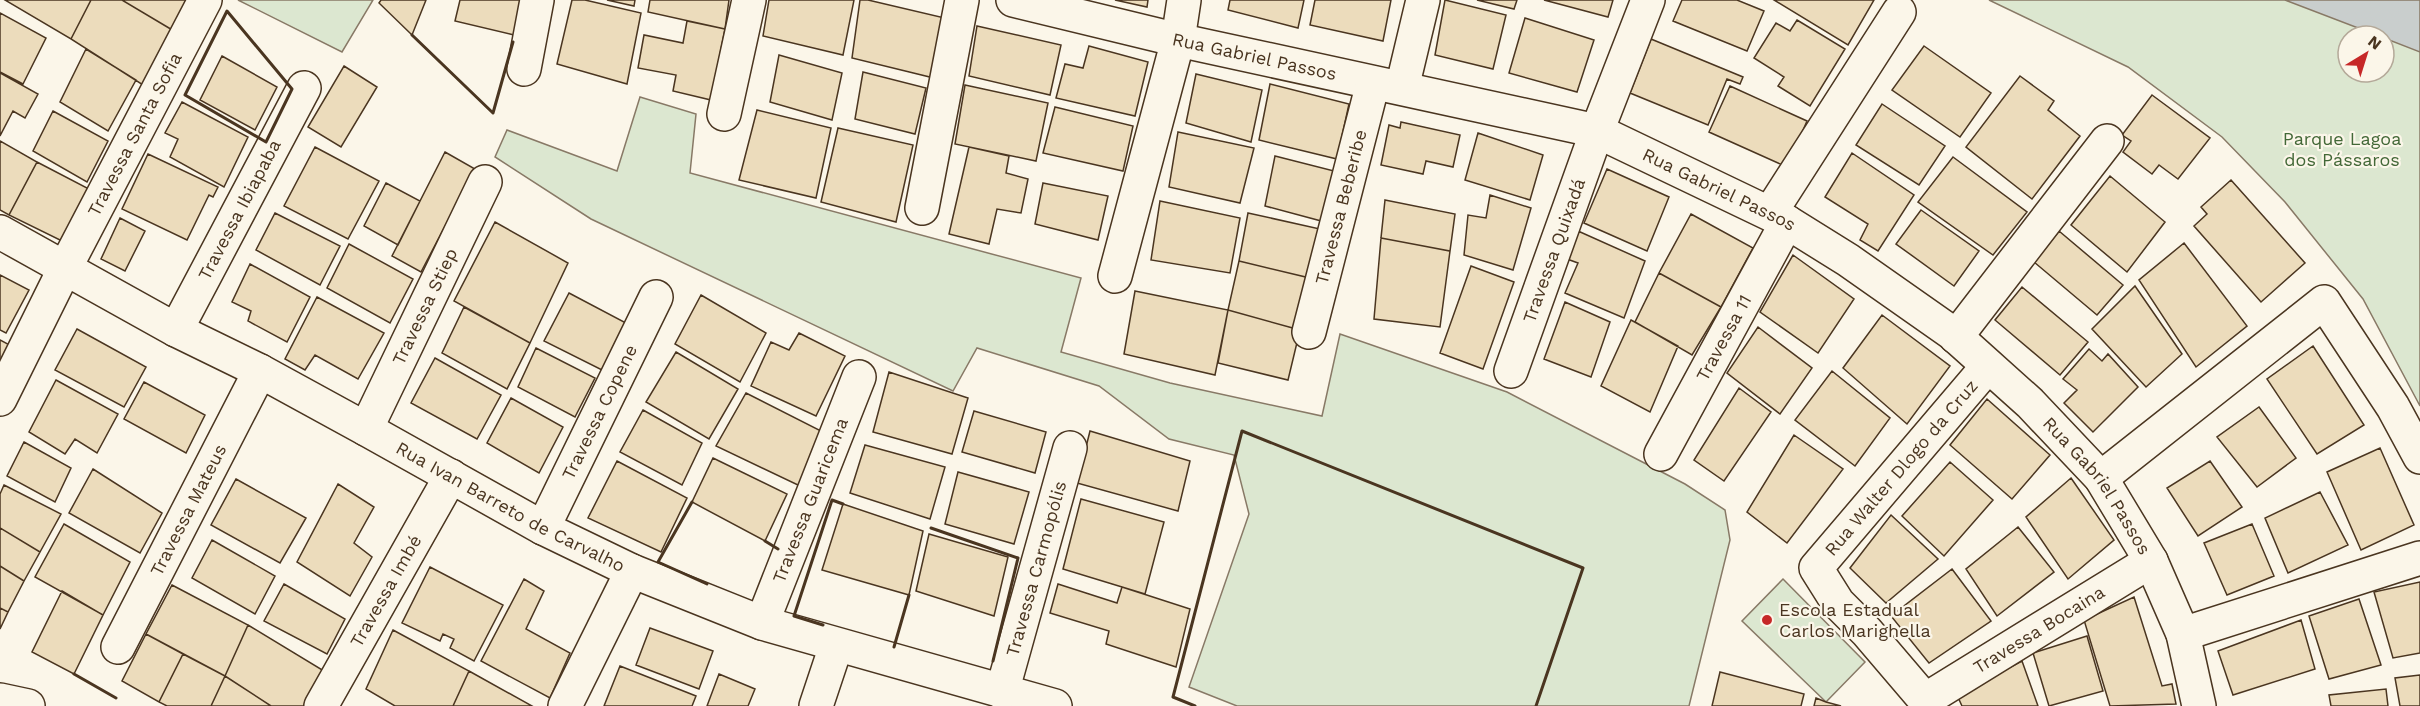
<svg xmlns="http://www.w3.org/2000/svg" width="2420" height="706" viewBox="0 0 2420 706" font-family="'Work Sans',sans-serif">
  <style>
    .green { fill: #dce7d0; stroke: #887966; stroke-width: 1.5; fill-rule: evenodd }
    .water { fill: #c9cecd; stroke: #887966; stroke-width: 1.5 }
    .building { fill: #ecdcbc; stroke: #4a3520; stroke-width: 1.5 }
    .lines { fill: none; stroke-linecap: round; stroke-linejoin: round }
    .minor-casing { stroke: #4a3520; stroke-width: 36 }
    .minor { stroke: #fbf6e9; stroke-width: 33 }
    .wall { stroke: #4a3520; stroke-width: 3 }
    .poi-dot { fill: #c62828; stroke: #fbf6e9; stroke-width: 2 }
    .labels { text-anchor: middle; stroke-width: 4.5; stroke-linejoin: round; paint-order: stroke }
    .street-label { font-size: 18px; fill: #4a3520; stroke: #fbf6e9 }
    .park-label { font-size: 18px; fill: #436837; stroke: #fbf6e9 }
    .poi-label { font-size: 18px; fill: #4a3520; stroke: #fbf6e9; text-anchor: start }
  </style>
  <rect width="100%" height="100%" fill="#fbf6e9"/>
  <path class="green" d="M238,0H373L342,52Z
    M1989,0H2420V406L2363,299L2285,202L2222,137L2128,67ZM2348,36H2384V72H2348Z
    M640,97L696,114L690,173L1081,278L1061,352L1170,383L1322,416L1340,334L1507,392L1685,484L1725,510L1730,540L1689,706H1237L1189,687L1249,514L1234,455L1169,439L1099,386L977,348L953,391L591,219L495,157L507,130L617,171Z
    M1783,579L1865,662L1826,702L1742,621Z"/>
  <path class="water" d="M2285,0H2420V52L2384,38V36H2379Z"/>
  <path class="building" d="M5,0H91L71,39Z
    M91,0H122L174,31L143,85L71,39Z
    M122,0H190L174,31Z
    M381,0H426L412,35L379,3Z
    M460,0H522L514,35L455,21Z
    M572,0H585L641,13L627,84L557,64Z
    M607,0H635L634,6Z
    M650,0H729L725,29L648,12Z
    M769,0H854L843,55L763,36Z
    M860,0H868L949,19L938,79L852,58Z
    M1115,0H1148L1147,7Z
    M1230,0H1304L1298,28L1228,10Z
    M1315,0H1391L1383,41L1310,25Z
    M1445,0L1506,15L1493,69L1435,55Z
    M1477,0H1517L1514,9Z
    M1544,0H1613L1608,17Z
    M1682,0H1737L1764,11L1747,51L1673,21Z
    M1774,0H1874L1848,45Z
    M0,13L46,38L23,84L0,72Z
    M1525,18L1594,40L1577,92L1509,73Z
    M1797,20L1845,49L1810,106L1778,86L1784,77L1754,58L1776,23L1790,31Z
    M687,21L725,29L711,100L673,91L676,75L638,68L644,35L683,43Z
    M977,26L1061,45L1050,95L969,76Z
    M1651,39L1743,77L1740,84L1727,79L1708,125L1630,93Z
    M1089,46L1148,62L1135,116L1056,98L1065,64L1083,68Z
    M1924,46L1991,93L1960,137L1892,90Z
    M86,49L136,80L108,131L60,102Z
    M779,55L842,73L832,120L770,102Z
    M222,56L277,87L255,130L200,100Z
    M344,66L377,87L341,147L308,127Z
    M863,72L926,88L915,134L855,119Z
    M0,73L38,94L25,118L13,111L0,136Z
    M1196,74L1262,90L1251,142L1186,123Z
    M2020,76L2054,101L2048,110L2080,136L2032,199L1966,147Z
    M1270,84L1349,104L1337,159L1259,140Z
    M965,85L1048,103L1036,161L955,144Z
    M1730,86L1807,121L1787,167L1709,132Z
    M2152,95L2210,138L2178,179L2159,165L2152,174L2123,152L2131,141L2122,135Z
    M182,102L248,137L224,187L170,157L178,139L165,133Z
    M1882,104L1945,146L1919,185L1856,145Z
    M1055,107L1133,126L1123,171L1043,153Z
    M757,110L831,128L816,198L739,180Z
    M53,111L108,141L87,182L33,151Z
    M1401,122L1460,135L1453,167L1426,161L1423,174L1381,165L1389,125L1400,128Z
    M838,128L913,145L896,222L821,202Z
    M1178,132L1254,148L1240,203L1169,187Z
    M1478,133L1543,155L1530,200L1465,180Z
    M0,141L37,162L9,215L0,210Z
    M315,147L379,181L348,239L284,206Z
    M969,147L1009,156L1006,173L1028,179L1021,213L997,209L989,244L949,234Z
    M445,152L475,169L421,272L392,256Z
    M1852,153L1914,195L1878,251L1860,240L1868,224L1825,197Z
    M148,154L218,187L213,197L209,195L187,240L122,209Z
    M1275,156L1338,172L1325,222L1265,206Z
    M1953,157L2027,212L1993,255L1918,202Z
    M37,162L89,189L62,241L9,215Z
    M1607,169L1669,197L1647,251L1584,223Z
    M2110,176L2165,222L2127,272L2071,225Z
    M2231,180L2305,263L2261,302L2194,226L2207,214L2201,207Z
    M386,183L420,201L398,245L364,226Z
    M1043,183L1108,196L1098,240L1035,224Z
    M1490,195L1531,208L1513,270L1464,255L1468,215L1486,218Z
    M1385,200L1455,214L1450,251L1381,238Z
    M1160,201L1240,218L1230,273L1151,260Z
    M1921,210L1979,251L1954,286L1896,244Z
    M275,213L340,246L320,285L256,250Z
    M1248,213L1320,229L1310,278L1239,261Z
    M1691,214L1753,248L1721,307L1659,273Z
    M120,218L145,231L125,271L101,259Z
    M495,222L568,263L530,343L454,301Z
    M1578,231L1645,261L1624,318L1565,293L1578,263L1567,259Z
    M2059,231L2123,285L2097,315L2034,262Z
    M1381,238L1450,251L1440,327L1374,319Z
    M2184,243L2247,326L2196,367L2139,280Z
    M349,244L413,279L390,323L327,288Z
    M1793,255L1854,299L1818,353L1760,312Z
    M1239,261L1310,278L1300,330L1228,310Z
    M250,264L310,297L287,342L248,321L251,311L232,302Z
    M1471,266L1514,282L1483,369L1440,353Z
    M1659,273L1721,307L1692,355L1635,322Z
    M0,275L29,290L6,333L0,330Z
    M2135,286L2182,354L2146,387L2092,329Z
    M2022,287L2088,342L2060,375L1995,320Z
    M1135,291L1228,310L1215,375L1124,354Z
    M569,293L626,323L602,370L544,341Z
    M701,295L766,333L740,382L675,344Z
    M317,297L384,333L358,379L315,355L305,370L285,359Z
    M1565,302L1610,322L1591,377L1544,359Z
    M464,307L530,343L507,389L442,353Z
    M1228,310L1300,330L1288,380L1218,363Z
    M1882,315L1950,366L1907,424L1843,368Z
    M1631,320L1678,346L1650,412L1601,386Z
    M1758,327L1812,368L1780,414L1727,373Z
    M77,329L146,367L124,407L55,370Z
    M799,333L845,356L816,416L751,386L771,342L789,350Z
    M0,340L17,349L0,381Z
    M2313,346L2364,425L2317,454L2267,379Z
    M536,348L595,378L575,417L518,387Z
    M2089,349L2102,361L2108,354L2138,387L2093,432L2064,403L2077,390L2063,379Z
    M676,352L738,389L709,439L646,402Z
    M435,358L501,395L477,439L411,403Z
    M1832,371L1890,418L1855,466L1795,420Z
    M889,372L968,398L952,454L873,432Z
    M56,380L118,414L97,453L75,439L65,454L29,432Z
    M144,382L205,415L186,453L124,419Z
    M1739,388L1771,412L1724,481L1694,460Z
    M746,393L825,433L800,486L716,446Z
    M511,398L563,427L539,473L487,443Z
    M1987,399L2050,455L2012,499L1950,445Z
    M2259,407L2296,458L2257,487L2217,437Z
    M643,410L702,443L682,485L620,452Z
    M974,411L1046,432L1035,473L962,452Z
    M1090,431L1190,461L1178,511L1077,483Z
    M1794,435L1843,469L1787,543L1747,512Z
    M24,442L71,468L55,502L7,476Z
    M865,445L945,467L930,519L850,493Z
    M2380,448L2414,525L2361,550L2327,472Z
    M713,458L787,494L765,541L692,502Z
    M617,461L687,498L661,552L588,518Z
    M2210,461L2242,507L2198,536L2167,488Z
    M1950,462L1993,500L1944,556L1902,516Z
    M93,469L162,513L140,553L69,513Z
    M958,472L1029,492L1014,544L945,524Z
    M2071,478L2114,540L2068,579L2026,517Z
    M236,479L306,518L280,563L211,525Z
    M338,484L374,507L354,543L372,557L350,596L297,562Z
    M4,485L61,514L40,552L0,528V494Z
    M2320,492L2348,545L2288,573L2265,518Z
    M1081,499L1164,522L1145,594L1063,569Z
    M843,504L923,531L909,595L822,570Z
    M1891,515L1938,559L1886,603L1850,568Z
    M64,524L130,562L103,615L35,577Z
    M2252,524L2274,576L2227,595L2204,543Z
    M2018,527L2054,572L1997,616L1966,569Z
    M0,528L40,552L24,581L0,566Z
    M929,534L1008,557L994,616L916,591Z
    M212,540L275,576L255,614L192,578Z
    M0,566L24,581L8,612L0,608Z
    M430,567L503,605L474,661L450,648L454,639L443,634L440,641L402,623Z
    M1952,569L1991,621L1929,663L1891,616Z
    M524,579L544,591L526,629L570,653L550,698L481,661Z
    M2420,582V653L2393,658L2374,592Z
    M284,584L345,619L327,654L264,621Z
    M1058,584L1117,603L1122,587L1190,609L1176,667L1106,644L1109,631L1050,613Z
    M172,585L248,625L225,676L146,634Z
    M62,591L103,615L74,674L32,652Z
    M2134,597L2162,686L2172,684L2176,704L2110,706L2084,620Z
    M2359,599L2381,665L2329,679L2309,616Z
    M0,608L8,612L0,629Z
    M2301,620L2315,669L2233,695L2218,651Z
    M248,625L324,671L305,706H271L225,676Z
    M650,628L713,651L699,689L636,665Z
    M393,630L469,671L453,706H395L366,689Z
    M146,634L183,654L159,702L122,681Z
    M2087,636L2103,691L2049,706L2033,653Z
    M183,654L225,676L211,706H167L159,702Z
    M2022,661L2038,706H1962L1957,695Z
    M620,666L696,696L692,706H604Z
    M469,671L532,706H453Z
    M1720,672L1804,694L1801,706H1712Z
    M719,674L755,689L748,706H707Z
    M2420,675V706H2400L2395,678Z
    M225,676L271,706H211Z
    M2386,689L2388,706H2331L2329,695Z
    M1816,698L1826,702L1841,706H1814Z"/>
  <g class="lines">
    <g class="minor-casing">
      <g id="minor">
        <path id="s1" d="M1013,0L1178,40L1597,131L1787,222L1848,260L1952,333L2030,403L2101,478L2151,561L2183,634L2199,706"/>
        <path d="M524,69L537,0"/>
        <path d="M1402,88L1423,0"/>
        <path d="M724,114L749,0"/>
        <path d="M922,208L962,0"/>
        <path d="M1770,213L1899,12"/>
        <path id="s2" d="M0,232L176,330L260,371L366,429L543,528L632,571L762,623L1055,706"/>
        <path d="M1115,276L1178,40L1184,0"/>
        <path id="s3" d="M176,330L304,88"/>
        <path id="s4" d="M1309,332L1373,83"/>
        <path d="M1956,337L2107,141"/>
        <path id="s5" d="M1511,371L1597,131L1648,0"/>
        <path id="s6" d="M0,399L65,268L205,0"/>
        <path id="s7" d="M366,429L485,182"/>
        <path id="s8" d="M1661,454L1787,222"/>
        <path d="M2101,478L2324,302L2393,407L2420,457"/>
        <path id="s9" d="M543,528L656,297"/>
        <path id="s10" d="M762,623L859,377"/>
        <path d="M2183,634L2420,558"/>
        <path id="s11" d="M118,647L260,371"/>
        <path id="s12" d="M1002,692L1070,448"/>
        <path d="M0,700L28,706"/>
        <path id="s13" d="M1925,700L2151,561"/>
        <path id="s14" d="M321,706L451,476"/>
        <path d="M565,706L632,571"/>
        <path d="M816,706L836,646"/>
        <path id="s15" d="M1928,706L1925,700L1867,632L1838,603L1816,568L1988,366"/>
      </g>
    </g>
    <use href="#minor" class="minor"/>
    <path class="wall" d="M227,11L292,89L266,142L185,95Z
      M412,35L493,113L513,42
      M692,502L658,562L707,584
      M931,528L1018,558L993,661
      M765,541L778,549
      M823,625L794,616L832,500L843,504
      M894,647L909,595
      M74,674L116,698
      M1195,706L1173,697L1242,431L1583,568L1536,706"/>
  </g>
  <circle class="poi-dot" cx="1767" cy="620" r="6"/>
  <g class="labels">
    <g class="street-label">
      <text dy="6" stroke="none"><textPath href="#s1" startOffset="248">Rua Gabriel Passos</textPath></text>
      <text dy="6" stroke="none"><textPath href="#s6" startOffset="297">Travessa Santa Sofia</textPath></text>
      <text dy="6" stroke="none"><textPath href="#s1" startOffset="734">Rua Gabriel Passos</textPath></text>
      <text dy="6" stroke="none"><textPath href="#s4" startOffset="129">Travessa Beberibe</textPath></text>
      <text dy="6" stroke="none"><textPath href="#s3" startOffset="136">Travessa Ibiapaba</textPath></text>
      <text dy="6" stroke="none"><textPath href="#s5" startOffset="128">Travessa Quixadá</textPath></text>
      <text dy="6" stroke="none"><textPath href="#s7" startOffset="136">Travessa Stiep</textPath></text>
      <text dy="6" stroke="none"><textPath href="#s8" startOffset="132">Travessa 11</textPath></text>
      <text dy="6" stroke="none"><textPath href="#s9" startOffset="129">Travessa Copene</textPath></text>
      <text dy="6" stroke="none"><textPath href="#s15" startOffset="310">Rua Walter Dlogo da Cruz</textPath></text>
      <text dy="6" stroke="none"><textPath href="#s1" startOffset="1220">Rua Gabriel Passos</textPath></text>
      <text dy="6" stroke="none"><textPath href="#s10" startOffset="132">Travessa Guaricema</textPath></text>
      <text dy="6" stroke="none"><textPath href="#s2" startOffset="580">Rua Ivan Barreto de Carvalho</textPath></text>
      <text dy="6" stroke="none"><textPath href="#s11" startOffset="154">Travessa Mateus</textPath></text>
      <text dy="6" stroke="none"><textPath href="#s12" startOffset="128">Travessa Carmopólis</textPath></text>
      <text dy="6" stroke="none"><textPath href="#s14" startOffset="132">Travessa Imbé</textPath></text>
      <text dy="6" stroke="none"><textPath href="#s13" startOffset="134">Travessa Bocaina</textPath></text>
    </g>
    <g class="park-label">
      <text x="2342" y="145">Parque Lagoa<tspan x="2342" dy="21">dos Pássaros</tspan></text>
    </g>
    <g class="poi-label">
      <text x="1779" y="616">Escola Estadual<tspan x="1779" dy="21">Carlos Marighella</tspan></text>
    </g>
  </g>
  <g transform="translate(2366 54) rotate(38)"><circle r="28" fill="#fbf6e9" stroke="#b4a999" stroke-width="1.5"/>
  <path d="M0-4.5L10 22L0 15L-10 22Z" fill="#c62828"/>
  <text y="-9" font-size="16" font-weight="bold" text-anchor="middle" fill="#4a3520">N</text>
  </g>
</svg>
